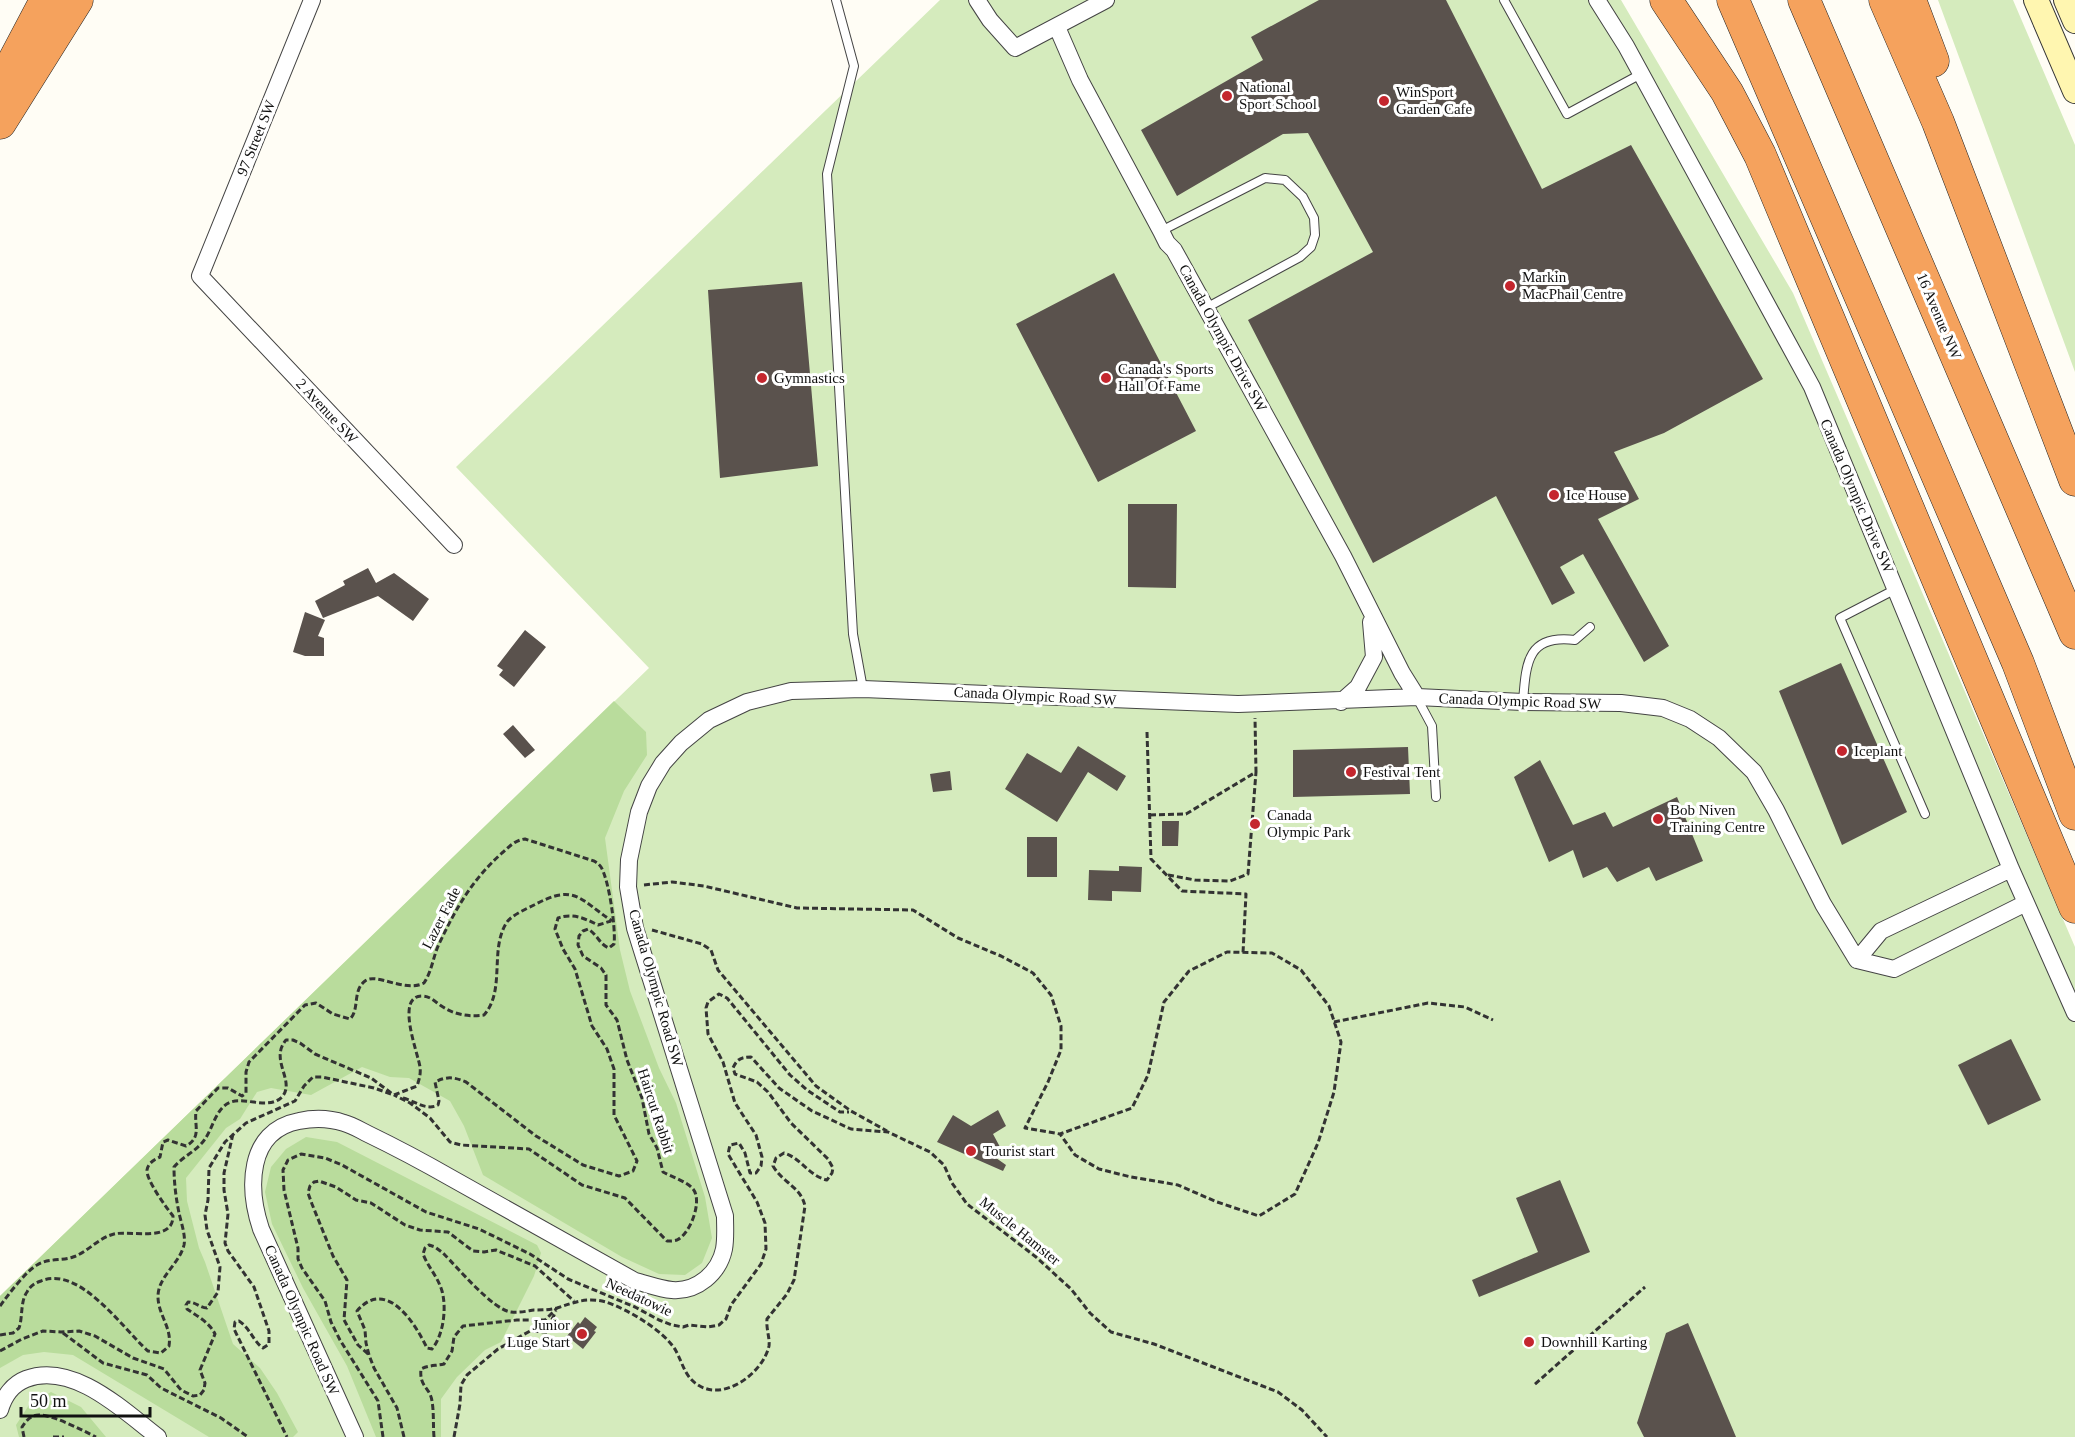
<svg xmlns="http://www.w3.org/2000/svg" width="2075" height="1437" viewBox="0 0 2075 1437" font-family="Georgia,serif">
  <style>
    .green { fill: #d5ebbd }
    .forest { fill: #b9dc9c }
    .building { fill: #5a524d }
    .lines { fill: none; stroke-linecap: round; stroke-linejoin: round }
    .lane-casing { stroke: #444; stroke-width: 10 }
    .street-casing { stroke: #444; stroke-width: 18 }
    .secondary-casing { stroke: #333; stroke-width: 26 }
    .highway-casing { stroke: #222; stroke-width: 33 }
    .path { stroke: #333; stroke-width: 3; stroke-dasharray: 6 3; stroke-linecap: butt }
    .lane { stroke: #fff; stroke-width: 8 }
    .street { stroke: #fff; stroke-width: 16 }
    .secondary { stroke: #fff6b0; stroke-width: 24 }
    .highway { stroke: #f5a25d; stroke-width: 32 }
    .poi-dot { fill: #c4262e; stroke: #fff; stroke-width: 2 }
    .labels { text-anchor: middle; stroke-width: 6; stroke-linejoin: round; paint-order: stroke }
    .poi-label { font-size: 15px; fill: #111; stroke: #fff; text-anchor: start }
    .street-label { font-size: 15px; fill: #111; stroke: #fff }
  </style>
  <rect width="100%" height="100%" fill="#fffdf5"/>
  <path class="green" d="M940,0H1621L1793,293L2075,947V1437H0V1296L649,668L456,467Z
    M1938,0H2013L2075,145V372Z"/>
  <path class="forest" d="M614,701L646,732L647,755L624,791L605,838L620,950L630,991L659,1068L676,1103L705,1197L712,1238L702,1263L685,1275L659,1274L622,1257L483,1175L464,1126L450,1101L409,1078L390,1077L362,1067L311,1095L271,1088L257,1092L240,1119L226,1128L186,1178L187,1201L199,1248L205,1262L233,1344L260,1368L277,1393L298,1432L293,1437H209L73,1355L44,1352L23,1355L0,1368V1296Z
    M306,1137L337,1142L537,1245L541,1253L534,1276L501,1342L485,1350L457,1377L441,1399V1437H376L347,1366L303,1288L272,1224L265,1192L271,1167L286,1149Z
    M51,1392L81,1407L106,1437H19L16,1425L29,1405Z"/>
  <path class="building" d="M1319,0H1446L1542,189L1631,145L1763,379L1664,433L1614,452L1639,499L1598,519L1669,646L1644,662L1583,554L1560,567L1575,593L1552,605L1496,496L1373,563L1248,320L1373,252L1308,133L1283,134L1177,196L1141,130L1263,60L1251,37Z
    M1114,273L1196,431L1098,482L1016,324Z
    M802,282L818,466L720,478L708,290Z
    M1128,504H1177L1176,588L1128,587Z
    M368,568L376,583L394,573L429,599L413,621L378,596L323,618L315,601L345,585L343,581Z
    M305,612L325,620L318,636L324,638V656H305L293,652Z
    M525,630L546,647L514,687L499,675L503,670L497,666Z
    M1841,663L1907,812L1842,845L1779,691Z
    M513,725L535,750L525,758L503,734Z
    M1078,746L1126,776L1117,791L1088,772L1057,822L1005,789L1027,753L1061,773Z
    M1408,747L1410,794L1293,797V750Z
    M1540,760L1573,825L1605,812L1613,827L1677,797L1703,861L1656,881L1649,867L1617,882L1607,867L1583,878L1573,850L1549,862L1514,777Z
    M950,771L952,790L933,792L930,774Z
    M1162,821H1179L1178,846H1162Z
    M1027,837H1057V877H1027Z
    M1119,866L1142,867L1141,892L1112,891V901L1088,900L1089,870L1119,871Z
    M2011,1039L2041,1100L1988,1125L1958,1065Z
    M998,1110L1006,1126L993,1134L1000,1147L989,1153L1006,1165L1003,1171L937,1142L953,1115L971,1126Z
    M1560,1180L1590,1252L1479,1297L1472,1280L1538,1252L1516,1198Z
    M585,1317L597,1327L594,1331L596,1332L583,1349L567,1336L578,1322L580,1324Z
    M1688,1323L1736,1437H1644L1637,1423L1666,1333Z"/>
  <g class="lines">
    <g class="lane-casing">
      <path id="lane" d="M836,0L854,66L827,174L853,634L863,689
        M1504,0L1567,114L1641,74
        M1161,231L1265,178L1285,180L1303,197L1314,218L1315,235L1311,247L1300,257L1206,308
        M1896,589L1840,618L1925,814
        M1417,698L1432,726L1436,797
        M1523,702C1526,663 1527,634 1575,640L1590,627"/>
    </g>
    <g class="street-casing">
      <path id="street" d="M312,0L200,276L454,545
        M977,0L990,20L1015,48L1106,0
        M1597,0L1626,46L1812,387L2011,869L2075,1013
        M1057,27L1080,80L1161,231L1167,243L1174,250L1343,556L1402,673L1417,697
        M1341,702L1358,687L1374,657L1371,622
        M1857,960L1894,969L2026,903
        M1857,960L1881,931L2011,869
        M0,1410C4,1396 13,1384 26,1379C73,1361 124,1411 158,1437
        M355,1437L261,1229C248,1190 246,1131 299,1121C313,1118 329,1118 344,1123C352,1125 360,1130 368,1134C397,1148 425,1163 453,1179C514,1213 575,1247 635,1281C647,1284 660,1289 672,1290C697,1292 719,1273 724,1249C726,1238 725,1227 725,1216L635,928L628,887L629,860L639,812L649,786L663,763L681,743L709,720L747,702L791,691L863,689L1238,704L1417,697L1523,702L1621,703L1663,708L1690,719L1719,738L1754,772L1776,810L1823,904L1857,960"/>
    </g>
    <g class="secondary-casing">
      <path id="secondary" d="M2036,0L2075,91
        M2066,0L2075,21"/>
    </g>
    <g class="highway-casing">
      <path id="highway" d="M1666,0L1727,92L1760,155L2075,907
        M1733,0L2018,663L2075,814
        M1804,0L2075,633
        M1885,0L1938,122L2075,480
        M1910,0L1933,61
        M0,87L46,0
        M0,123L77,0"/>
    </g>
    <path class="path" d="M1147,732L1151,859L1182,891L1246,894L1243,953
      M1150,815L1186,814L1256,772L1255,718
      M1168,875L1195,880L1230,881L1248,874L1256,772
      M644,885L672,882L704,886L797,908L913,910L958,938L1001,956L1033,973L1051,995L1061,1026V1050L1048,1082L1025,1128L1060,1134L1132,1108L1148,1075L1164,1002L1189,971L1227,952L1272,953L1301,970L1329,1006L1341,1042L1334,1092L1318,1143L1295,1194L1259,1216L1217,1202L1178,1185L1131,1177L1099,1169L1075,1155L1060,1134
      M652,930L702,944L711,950L718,970L816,1086L851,1111L887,1131
      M1334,1022L1428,1003L1465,1007L1493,1020
      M403,1098C415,1101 426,1111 438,1105L439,1101L435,1082C447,1076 454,1077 466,1082L536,1136L583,1165L619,1176L633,1171L637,1161L614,1115V1069L607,1049L592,1026L575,969L563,949L555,929L558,918C573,913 584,918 598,925L611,921
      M233,1134L224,1173V1190L228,1214L225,1243L228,1251L254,1287L269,1331V1344L263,1348C253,1341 250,1328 239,1321L235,1322L234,1329L287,1437
      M0,1306C8,1295 26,1271 37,1265C48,1258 62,1261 73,1257C88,1252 98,1238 114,1234C130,1230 173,1243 173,1216C166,1207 146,1180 147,1170C148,1163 155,1159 160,1157L163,1142L168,1140L186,1146C202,1137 194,1126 196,1111L218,1088H228L242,1096L246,1093V1072L249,1062L305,1005L316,1003L333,1014L350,1019C360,1009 352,991 365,981C376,972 404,993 424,983C432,971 433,957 439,944C456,908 472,880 502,853C509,847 515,840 525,839L594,861C597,863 599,864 601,867C609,880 616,929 614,944L609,948C600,945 597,934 588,929L583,931L579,936L578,945L583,956L601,968L606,975V1005L617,1020L627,1060L642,1098L649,1134L657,1148L663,1172C672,1177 686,1181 693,1189C703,1201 690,1234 677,1240C674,1241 670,1241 667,1241L625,1198L582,1185L529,1149L461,1145L450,1142L430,1118L410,1103L394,1095
      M63,1333L103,1363L147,1375L161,1388L221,1418L248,1437
      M0,1335L13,1333L19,1328C23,1317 20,1302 27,1292C30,1286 35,1283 41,1281C80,1265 123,1329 148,1351L161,1353L169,1346C172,1328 159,1316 158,1298C157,1277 179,1265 184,1245C186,1236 181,1222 179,1213C176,1198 174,1183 174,1167C182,1157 197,1151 205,1139C213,1128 216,1107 231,1102C246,1097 269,1110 282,1097C296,1081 269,1060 286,1040H293L300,1043L315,1054L371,1078L394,1095
      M0,1351L22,1339L43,1331L61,1332L79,1331L95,1336L133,1358L164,1369L181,1390L193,1396L200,1395L204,1390L205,1383L200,1370L215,1334C209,1322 197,1316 187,1309L186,1305L188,1302C196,1302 200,1308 207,1308L218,1292L220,1267L207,1230L205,1215L208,1200L209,1168L225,1142L246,1123L295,1101L304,1086L313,1077H322L374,1088L394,1095L417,1086C419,1080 421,1074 420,1067C418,1053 395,996 422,996C431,996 436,1003 443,1007C455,1015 470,1017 484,1015C506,990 489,949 507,922C512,915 526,909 534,905C575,883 579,899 612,921
      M368,1354L358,1345L344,1320L347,1280L333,1256L312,1204L308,1193L310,1186L314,1182L319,1181L336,1187L356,1200L371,1203L405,1225L420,1230L448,1232L473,1251L484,1252L496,1250L535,1266L574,1301
      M1535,1384L1645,1287
      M24,1437L22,1427C26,1421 31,1414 41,1415C55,1416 82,1430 96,1437
      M53,1437H64
      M383,1437L378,1401L340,1340L331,1322L325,1301L302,1268L298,1259V1248L284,1190L283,1170L288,1160L301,1154L325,1158L342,1165L426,1212L479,1229L530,1254L568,1279L635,1307L659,1320L672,1325L683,1327L689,1325L708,1327L719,1325L726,1319L731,1305L761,1264L766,1249L765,1223L757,1202L728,1154L730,1145L739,1143L745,1153L750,1173H756L761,1166L762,1157L756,1135L735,1103L723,1062L708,1034L706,1008L708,1002L719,994L727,998L790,1075L807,1090L840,1112H849
      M404,1437L397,1408L374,1368L369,1355L366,1343L365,1330L357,1311C386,1277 415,1323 427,1348L432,1349C443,1336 447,1309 442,1291C438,1277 428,1267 423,1254L425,1248L429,1245L435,1247L443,1253C457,1267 493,1310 511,1312C519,1313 527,1311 534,1310C542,1310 549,1310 557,1308C575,1302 587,1297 606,1302C627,1309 665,1331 676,1351C683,1364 685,1377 698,1385C724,1402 763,1373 769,1346C770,1338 766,1329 767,1319L787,1294L794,1280L805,1206C801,1187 783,1183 773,1166L776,1158L784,1153C801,1158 809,1176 827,1180L832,1173L833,1168L828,1159L791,1123L768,1092L757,1082L735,1074L733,1068C737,1059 741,1057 751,1057L779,1088L812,1111L851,1129L888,1132L930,1152L944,1165L952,1183L967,1204L1036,1257L1071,1289L1090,1313L1111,1332L1154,1344L1278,1392L1302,1410L1327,1437
      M434,1437C433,1425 434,1413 432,1401C430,1387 419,1387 421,1369C429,1365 435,1366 444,1364L452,1351L454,1337L463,1326L517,1320H545L557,1308
      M454,1437L460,1404L461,1385L467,1375L498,1349L530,1331L546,1332L556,1311"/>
    <use href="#lane" class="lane"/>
    <use href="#street" class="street"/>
    <use href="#secondary" class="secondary"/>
    <use href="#highway" class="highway"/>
  </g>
  <g class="poi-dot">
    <circle cx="1227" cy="96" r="6"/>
    <circle cx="1384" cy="101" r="6"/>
    <circle cx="1510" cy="286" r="6"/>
    <circle cx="762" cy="378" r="6"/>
    <circle cx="1106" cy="378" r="6"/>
    <circle cx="1554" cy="495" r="6"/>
    <circle cx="1842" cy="751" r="6"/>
    <circle cx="1351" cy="772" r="6"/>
    <circle cx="1658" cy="819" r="6"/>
    <circle cx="1255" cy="824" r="6"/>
    <circle cx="971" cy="1151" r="6"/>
    <circle cx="582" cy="1334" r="6"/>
    <circle cx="1529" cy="1342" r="6"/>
  </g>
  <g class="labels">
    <g class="poi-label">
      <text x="1239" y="92">National<tspan x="1239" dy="17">Sport School</tspan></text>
      <text x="1396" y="97">WinSport<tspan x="1396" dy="17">Garden Cafe</tspan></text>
      <text x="1522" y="282">Markin<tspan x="1522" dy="17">MacPhail Centre</tspan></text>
      <text x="1118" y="374">Canada's Sports<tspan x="1118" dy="17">Hall Of Fame</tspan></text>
      <text x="774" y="383">Gymnastics</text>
      <text x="1566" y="500">Ice House</text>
      <text x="1854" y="756">Iceplant</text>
      <text x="1363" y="777">Festival Tent</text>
      <text x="1670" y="815">Bob Niven<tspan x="1670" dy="17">Training Centre</tspan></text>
      <text x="1267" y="820">Canada<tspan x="1267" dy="17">Olympic Park</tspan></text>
      <text x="983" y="1156">Tourist start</text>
      <text x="570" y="1330" text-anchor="end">Junior<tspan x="570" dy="17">Luge Start</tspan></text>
      <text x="1541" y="1347">Downhill Karting</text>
    </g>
    <g class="street-label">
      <text transform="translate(256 138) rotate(-68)" y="5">97 Street SW</text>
      <text transform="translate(1939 316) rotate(67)" y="5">16 Avenue NW</text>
      <text transform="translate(1223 338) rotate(61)" y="5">Canada Olympic Drive SW</text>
      <text transform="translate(327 411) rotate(47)" y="5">2 Avenue SW</text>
      <text transform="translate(1857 496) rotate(67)" y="5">Canada Olympic Drive SW</text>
      <text transform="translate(1035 696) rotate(3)" y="5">Canada Olympic Road SW</text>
      <text transform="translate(1520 701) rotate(2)" y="5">Canada Olympic Road SW</text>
      <text transform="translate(441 918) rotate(-63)" y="5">Lazer Fade</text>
      <text transform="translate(656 988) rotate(74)" y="5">Canada Olympic Road SW</text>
      <text transform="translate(656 1111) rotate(72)" y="5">Haircut Rabbit</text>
      <text transform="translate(1020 1231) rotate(39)" y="5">Muscle Hamster</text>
      <text transform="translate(639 1297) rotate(25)" y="5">Needatowie</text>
      <text transform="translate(302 1320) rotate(66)" y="5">Canada Olympic Road SW</text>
    </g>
  </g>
  <path d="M21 1407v9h129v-9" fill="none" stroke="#111111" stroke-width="3"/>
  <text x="30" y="1407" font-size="18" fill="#111111" stroke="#ffffff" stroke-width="4.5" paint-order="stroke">50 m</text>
</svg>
